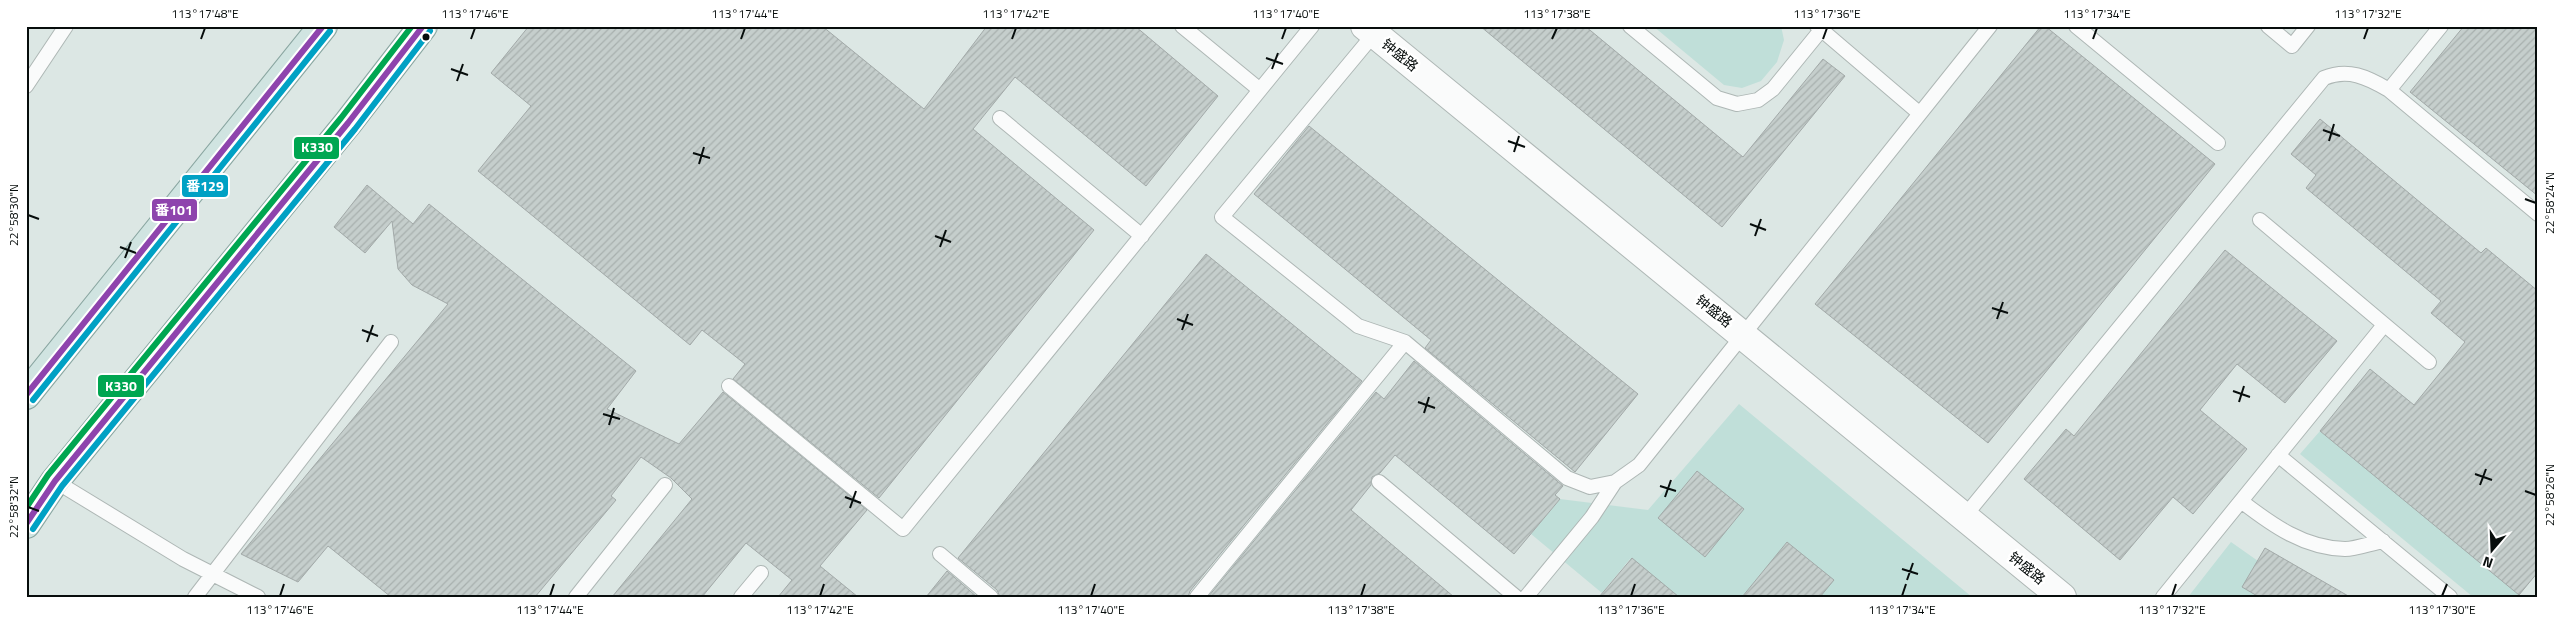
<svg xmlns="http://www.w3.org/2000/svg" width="2564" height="623" viewBox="0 0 2564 623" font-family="'Titillium Web','Noto Sans SC',sans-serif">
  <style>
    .green { fill: #c0dfd9 }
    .building { fill: url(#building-hatch); stroke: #a2a9a8 }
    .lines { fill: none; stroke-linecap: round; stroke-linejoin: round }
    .service-casing { stroke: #aeb7b5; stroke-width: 16 }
    .tertiary-casing { stroke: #aeb7b5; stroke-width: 30 }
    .trunk-casing { stroke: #8aa6a1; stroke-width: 30 }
    .service { stroke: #fafbfb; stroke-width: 14 }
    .tertiary { stroke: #fafbfb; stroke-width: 28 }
    .trunk { stroke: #d0e4e1; stroke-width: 28 }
    .bus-1-casing { stroke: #fff; stroke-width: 10 }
    .bus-2-casing { stroke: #fff; stroke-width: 10 }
    .bus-3-casing { stroke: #fff; stroke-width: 10 }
    .bus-1 { stroke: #8e44ad; stroke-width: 6 }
    .bus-2 { stroke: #00a1c4; stroke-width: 6 }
    .bus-3 { stroke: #00a651; stroke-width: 6 }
    .ticks { fill: none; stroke: #070d0c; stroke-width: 2 }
    .bus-dot { fill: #070d0c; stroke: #fff; stroke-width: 2 }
    .labels { text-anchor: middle; stroke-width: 5; stroke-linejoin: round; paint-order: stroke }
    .street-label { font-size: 14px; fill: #070d0c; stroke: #fff }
    .line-badge { stroke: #fff; stroke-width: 2 }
    .badge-label { font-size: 14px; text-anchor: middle; font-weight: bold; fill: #fff }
    .neatline { fill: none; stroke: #070d0c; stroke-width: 2 }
    .ticks-label { font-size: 12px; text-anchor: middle; fill: #070d0c }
  </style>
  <defs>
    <pattern id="building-hatch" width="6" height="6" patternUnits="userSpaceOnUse" patternTransform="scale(1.25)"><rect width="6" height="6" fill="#c5cecc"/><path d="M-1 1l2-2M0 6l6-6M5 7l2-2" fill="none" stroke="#a8b0ae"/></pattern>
  </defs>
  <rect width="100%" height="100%" fill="#dce7e4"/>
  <path class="green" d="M1653,26H1781L1784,40L1777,62L1761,81L1742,88L1724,85Z
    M1739,404L1972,597H1676L1630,559L1602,593L1531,534L1560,499L1648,510Z
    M2320,431L2522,597H2473L2300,454Z
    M2231,542L2285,580L2329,597H2188Z"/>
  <path class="building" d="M529,26H822L924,109L987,26H1135L1218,96L1146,186L1015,77L973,129L1094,230L879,498L733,379L745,364L702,330L690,345L478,171L531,106L491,73Z
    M1480,26H1585L1743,157L1823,59L1845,76L1722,227Z
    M2041,26H2045L2215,164L1988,443L1815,304Z
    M2464,26H2538V196L2410,92Z
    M2320,119L2481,253L2486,248L2538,291V572L2519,595L2320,431L2370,369L2414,405L2465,342L2431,313L2441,301L2306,188L2316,175L2291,154Z
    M1309,126L1638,394L1575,472L1425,348L1431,340L1254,194Z
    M367,185L413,224L429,204L636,371L607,409L679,444L723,392L867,510L820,566L858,597H778L792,580L746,543L702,597H612L692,499L671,478L641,457L611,496L616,500L535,597H391L328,546L298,582L241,554L448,304L412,285L398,269L392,221L365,253L334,227Z
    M2225,250L2337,341L2285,403L2237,364L2200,410L2247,449L2193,514L2173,497L2120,560L2024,479L2066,429L2074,436Z
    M1206,254L1362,381L1190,591L1188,597H1000L997,590L958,558Z
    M1414,361L1563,486L1555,495L1560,499L1514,554L1395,455L1380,473L1372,477L1371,485L1351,510L1454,597H1208L1376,392L1384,399Z
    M1697,471L1744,509L1705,557L1658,518Z
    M1787,542L1834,580L1820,597H1742Z
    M2265,548L2350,597H2259L2242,587Z
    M1632,558L1679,597H1599Z
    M947,571L977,597H926Z"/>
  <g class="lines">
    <g class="service-casing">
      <path id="service" d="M1182,26L1260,90
        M1630,26L1717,98L1737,104L1758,100L1773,89L1821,30
        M1817,26L1919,113
        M2076,26L2218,143
        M2268,26L2292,46L2308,26
        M1374,34L1222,217L1358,326L1405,342L1567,478L1590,487L1615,482L1639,465L1990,26
        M26,86L66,26
        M2389,90L2441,26
        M1000,118L1142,236
        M2260,220L2429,362
        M729,386L903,529L1312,26
        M2278,455L2450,597
        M55,481L183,559L258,597
        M1379,482L1516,597
        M2241,501C2272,525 2304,548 2345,549C2357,549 2371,543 2383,541
        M1964,517L2324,78C2348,68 2367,77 2389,90L2538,214
        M940,554L991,597
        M195,597L391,342
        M576,597L665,485
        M741,597L761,573
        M1197,597L1405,342
        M1526,597L1592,517L1615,482
        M2163,597L2384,325"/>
    </g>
    <g class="tertiary-casing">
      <path id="tertiary" d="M1365,26L2062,597"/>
    </g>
    <g class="trunk-casing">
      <path id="trunk" d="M26,395L323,26
        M26,524L55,481L348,123L423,26"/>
    </g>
    <use href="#service" class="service"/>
    <use href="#tertiary" class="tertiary"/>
    <use href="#trunk" class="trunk"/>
    <g class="bus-1-casing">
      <path id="bus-1" d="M26,395L323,26
        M26,524L55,481L348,123L423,26"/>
    </g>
    <g class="bus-2-casing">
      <path id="bus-2" d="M33,400L330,31
        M33,529L62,486L355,129L430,31"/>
    </g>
    <g class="bus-3-casing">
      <path id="bus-3" d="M26,508L48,475L341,118L412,26"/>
    </g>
    <use href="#bus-1" class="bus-1"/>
    <use href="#bus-2" class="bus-2"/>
    <use href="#bus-3" class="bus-3"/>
  </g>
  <path class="ticks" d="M201,39L205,28M471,39L475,28M741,39L745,28M1012,39L1016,28M1282,39L1286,28M1552,39L1557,28M1823,39L1827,28M2093,39L2097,28M2364,39L2368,28M1266,58L1283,64M451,69L468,75M1272,69L1278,53M457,81L463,64M2323,130L2340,136M1508,141L1525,147M2329,141L2334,124M1514,152L1519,136M693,153L710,158M699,164L704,147M2525,199L2536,203M28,215L39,219M1750,224L1766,230M935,236L951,242M1755,236L1761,219M120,247L136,253M940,247L946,230M125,258L131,242M1992,308L2008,313M1177,319L1193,325M1997,319L2003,302M362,330L378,336M1182,330L1188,314M367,342L373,325M2233,391L2250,397M1418,402L1435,408M2239,402L2244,386M1424,413L1429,397M603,414L620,419M609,425L614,408M2475,474L2492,480M2480,485L2486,469M1660,486L1676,491M2525,491L2536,495M845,497L861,503M1665,497L1671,480M28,507L39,511M850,508L856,491M1902,569L1918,574M1907,580L1913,563M280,596L284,584M550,596L554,584M820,596L824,584M1091,596L1095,584M1361,596L1365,584M1631,596L1635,584M1902,596L1906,584M2172,596L2176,584M2442,596L2447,584"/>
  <circle class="bus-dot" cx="426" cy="37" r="4.5"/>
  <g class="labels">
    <g class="street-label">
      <text transform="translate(1400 55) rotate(39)" y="5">钟盛路</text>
      <text transform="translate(1714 311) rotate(39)" y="5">钟盛路</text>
      <text transform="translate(2027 568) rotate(39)" y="5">钟盛路</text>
    </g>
  </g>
  <g class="line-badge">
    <rect x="293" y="136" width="47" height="24" rx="5" fill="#00a651"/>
    <rect x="181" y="174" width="48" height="24" rx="5" fill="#00a1c4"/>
    <rect x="151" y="198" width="47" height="24" rx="5" fill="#8e44ad"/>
    <rect x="97" y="374" width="48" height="24" rx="5" fill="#00a651"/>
  </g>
  <g class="badge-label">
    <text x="317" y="152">K330</text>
    <text x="205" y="191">番129</text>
    <text x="174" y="215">番101</text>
    <text x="121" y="391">K330</text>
  </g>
  <rect width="2564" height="623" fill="none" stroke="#ffffff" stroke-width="55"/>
  <g transform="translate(2492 550) rotate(199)" stroke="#ffffff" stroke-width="4" paint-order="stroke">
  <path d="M0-4L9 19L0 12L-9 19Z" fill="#070d0c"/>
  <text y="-8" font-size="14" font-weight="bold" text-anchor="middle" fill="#070d0c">N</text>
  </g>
  <rect x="28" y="28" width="2508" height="568" class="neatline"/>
  <g class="ticks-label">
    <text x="205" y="18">113°17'48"E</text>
    <text x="475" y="18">113°17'46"E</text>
    <text x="745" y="18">113°17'44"E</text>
    <text x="1016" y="18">113°17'42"E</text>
    <text x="1286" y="18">113°17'40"E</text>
    <text x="1557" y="18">113°17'38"E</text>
    <text x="1827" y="18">113°17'36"E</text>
    <text x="2097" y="18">113°17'34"E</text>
    <text x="2368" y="18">113°17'32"E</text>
    <text transform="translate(2550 203) rotate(-90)" y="4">22°58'24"N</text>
    <text transform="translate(14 215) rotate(-90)" y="4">22°58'30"N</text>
    <text transform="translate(2550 495) rotate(-90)" y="4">22°58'26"N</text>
    <text transform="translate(14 507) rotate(-90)" y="4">22°58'32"N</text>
    <text x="280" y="614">113°17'46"E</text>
    <text x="550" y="614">113°17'44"E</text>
    <text x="820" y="614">113°17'42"E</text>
    <text x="1091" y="614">113°17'40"E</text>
    <text x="1361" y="614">113°17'38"E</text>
    <text x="1631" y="614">113°17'36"E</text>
    <text x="1902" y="614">113°17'34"E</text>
    <text x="2172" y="614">113°17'32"E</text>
    <text x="2442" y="614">113°17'30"E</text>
  </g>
</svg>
